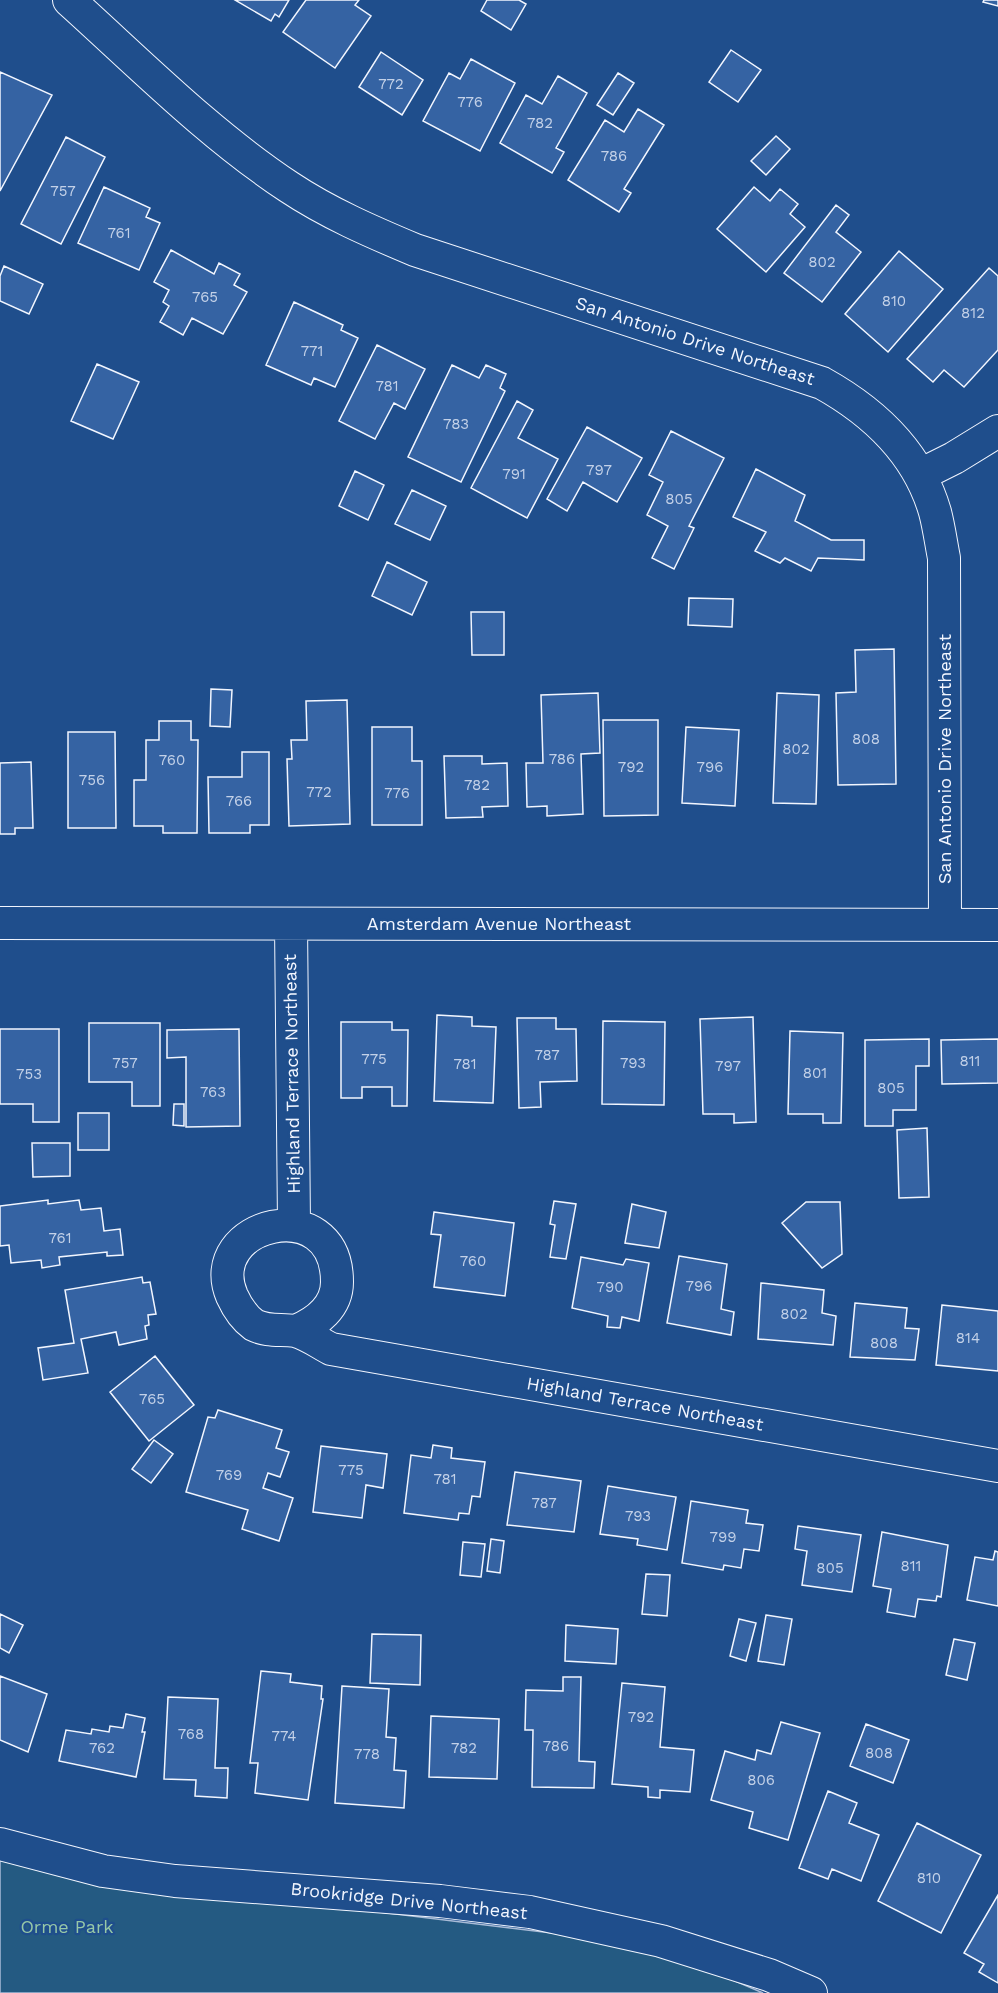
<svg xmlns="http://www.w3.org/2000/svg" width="998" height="1993" viewBox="0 0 998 1993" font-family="'Work Sans',sans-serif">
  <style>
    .green { fill: #245a82; stroke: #a8bbd7; stroke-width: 1.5 }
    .building { fill: #3563a3; stroke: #f2f6ff; stroke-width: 1.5 }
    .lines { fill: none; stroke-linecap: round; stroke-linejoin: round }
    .minor-casing { stroke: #f2f6ff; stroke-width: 34 }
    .minor { stroke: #1f4e8c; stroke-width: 32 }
    .labels { text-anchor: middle; stroke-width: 4.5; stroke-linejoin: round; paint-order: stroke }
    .number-label { font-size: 15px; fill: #c3d1e8 }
    .street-label { font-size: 18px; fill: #f2f6ff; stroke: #1f4e8c }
    .park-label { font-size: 18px; fill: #97c8a6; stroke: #1f4e8c }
  </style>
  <rect width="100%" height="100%" fill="#1f4e8c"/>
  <path class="green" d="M0,1847L214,1892L651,1945L763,1993H0Z"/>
  <path class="building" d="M235,0H289L279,17L275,14L271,21Z
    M306,0H359L355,5L371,16L335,68L283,32Z
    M487,0H519L526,4L511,30L481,11Z
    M984,0H998V6L983,2Z
    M731,50L761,70L738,102L709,82Z
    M381,52L423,80L402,115L359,87Z
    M471,59L515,83L480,151L423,121L449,73L460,79Z
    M0,72L52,95L0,191Z
    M618,73L634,83L613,115L597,105Z
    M558,76L587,93L556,148L564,152L552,173L500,143L526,95L542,104Z
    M638,109L664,125L624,189L631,193L619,212L568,180L605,120L624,132Z
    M776,136L790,149L766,175L751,161Z
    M66,137L105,157L61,244L21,224Z
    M104,187L150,208L146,217L160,223L139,270L78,243Z
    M754,187L770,201L780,189L798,204L790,214L805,227L766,272L717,229Z
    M836,205L849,215L836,232L861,252L822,302L784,273Z
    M171,250L214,274L219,263L240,274L234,285L247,292L223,334L192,318L183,335L160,322L169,306L163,302L169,290L154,282Z
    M899,251L943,289L888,352L845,314Z
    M4,266L43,284L29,314L0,301V276Z
    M989,268L998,276V350L964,387L944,370L933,382L907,359Z
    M294,302L343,325L341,330L358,338L335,387L314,378L311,385L266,365Z
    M377,345L425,369L405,409L394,403L375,439L339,421Z
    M97,364L139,382L113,439L71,421Z
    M452,365L479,378L486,365L506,374L500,388L505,391L461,482L408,457Z
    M517,401L533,410L518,438L558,459L527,518L471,488Z
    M587,427L642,458L617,502L583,482L567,511L547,499Z
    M671,431L724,458L689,526L694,528L674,569L652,558L668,526L647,515L663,482L649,475Z
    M756,469L805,495L795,521L831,540H864V560L818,558L811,571L785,558L780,563L755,551L766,532L733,517Z
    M355,471L384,485L368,520L339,506Z
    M412,490L446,506L430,540L395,524Z
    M387,562L427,582L412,615L372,596Z
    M689,598L733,599L732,627L688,625Z
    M471,612H504V655H472Z
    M894,649L896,784L838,785L836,693L856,692L855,650Z
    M211,689L232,690L230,727L210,726Z
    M598,693L600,753L581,754L583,814L547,816V806L527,807L526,763H543L541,695Z
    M777,693L819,695L816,804L773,803Z
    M347,700L350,824L289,826L287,759H292L291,740H307L306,701Z
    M603,720H658V815L604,816Z
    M159,721H191V740H198L197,833H163V826H134V780H146V740H159Z
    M372,727H412V761H422V825H372Z
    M686,727L739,730L735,806L682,803Z
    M68,732H115L116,828H68Z
    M242,752H269V825H250V833H209L208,777H242Z
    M444,756H482V764L507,763L508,806L482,807L483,817L446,818Z
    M31,762L33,828H15V834H0V763Z
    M437,1015L472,1017V1026L496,1027L493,1103L434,1101Z
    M753,1017L756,1122L734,1123V1114H703L700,1019Z
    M517,1018H556V1029H576L577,1081L540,1082L541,1107L519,1108Z
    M603,1021L665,1022L664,1105L602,1104Z
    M341,1022H392V1030H408L407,1106H392V1087H362V1098H341Z
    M89,1023H160V1106H132V1082H89Z
    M0,1029H59V1122H33V1104H0Z
    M239,1029L240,1126L186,1127V1057L167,1058V1030Z
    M790,1031L843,1033L841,1123H823V1114H788Z
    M929,1039V1066H916V1110H893V1126H865V1040Z
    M998,1039V1083L942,1084L941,1040Z
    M174,1104H184V1126L173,1125Z
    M78,1113H109V1150H78Z
    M927,1128L929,1197L899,1198L897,1130Z
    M32,1143H70V1176L33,1177Z
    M48,1200V1204L79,1200L81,1210L101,1208L104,1231L120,1229L123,1255L107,1256V1252L59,1257L60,1265L42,1268L41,1260L11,1263L9,1245L0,1246V1206Z
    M554,1201L576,1204L566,1259L550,1257L555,1225L550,1224Z
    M806,1202H840L842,1254L822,1268L782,1223Z
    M632,1204L666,1212L659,1248L625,1243Z
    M434,1212L514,1223L505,1296L434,1287L441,1235L431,1234Z
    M679,1256L727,1264L721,1309L734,1312L731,1335L667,1323Z
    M581,1257L623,1265L626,1259L649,1263L639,1321L622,1317L620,1328L607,1327L608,1316L572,1308Z
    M142,1277L143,1283L150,1282L156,1314L148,1315L149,1325L145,1326L147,1339L119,1345L116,1332L81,1339L88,1373L43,1380L38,1348L74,1343L65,1290Z
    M761,1283L824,1290L822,1313L836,1316L833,1345L758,1339Z
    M855,1303L907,1308L905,1328L919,1329L915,1360L850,1357Z
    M942,1305L998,1311V1371L936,1365Z
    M155,1356L194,1405L149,1441L110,1392Z
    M218,1410L282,1430L276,1448L289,1452L280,1477L268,1473L263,1488L293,1498L279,1541L242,1529L248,1510L186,1492L208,1417L215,1418Z
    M154,1440L173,1454L151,1483L132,1469Z
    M433,1445L452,1448L451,1458L485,1462L480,1497L472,1496L469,1514L459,1513L458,1520L404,1513L411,1455L431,1458Z
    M321,1446L387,1454L383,1488L366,1485L362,1518L313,1512Z
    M515,1472L581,1481L574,1532L507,1525Z
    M608,1486L676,1497L667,1550L637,1545L638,1539L600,1534Z
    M691,1501L748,1510L746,1523L763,1525L759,1551L744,1549L741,1568L724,1565L723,1570L682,1563Z
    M798,1526L861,1535L852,1592L802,1585L807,1551L795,1549Z
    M882,1532L948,1545L941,1597L937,1596L936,1601L918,1599L915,1617L887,1612L891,1589L873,1586Z
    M491,1539L504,1541L500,1573L487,1571Z
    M463,1542L485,1544L481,1577L460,1575Z
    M995,1551L998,1552V1606L967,1600L975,1557L993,1560Z
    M646,1574L670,1575L667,1616L642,1614Z
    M0,1614L23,1625L9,1653L0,1648Z
    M766,1615L792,1619L784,1665L758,1661Z
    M739,1619L756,1623L746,1661L730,1656Z
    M566,1625L618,1629L616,1664L565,1661Z
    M372,1634L421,1635L420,1685L370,1683Z
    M954,1639L975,1643L967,1680L946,1675Z
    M261,1671L291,1674L290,1682L322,1686L321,1699H323L308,1800L255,1793L258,1763H250Z
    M0,1676L47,1694L28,1752L0,1740Z
    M563,1677H581L579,1761L595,1762L594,1788L532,1787L533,1730H525L526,1690L563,1691Z
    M622,1683L665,1687L660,1747L694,1750L690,1792L660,1790V1798L648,1797V1787L612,1784Z
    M342,1686L389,1689L386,1737L396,1738L394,1770L406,1771L404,1808L335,1803Z
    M168,1697L218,1699L215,1768H228L227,1798L195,1796L196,1780L164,1779Z
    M126,1714L145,1718L142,1732H145L136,1777L59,1761L66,1730L91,1734L92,1729L109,1732L110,1726L123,1728Z
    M431,1716L499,1719L497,1779L429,1777Z
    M781,1722L820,1733L788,1840L749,1828L753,1812L711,1800L725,1751L755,1760L757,1750L771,1754Z
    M866,1724L909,1740L893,1783L850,1766Z
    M828,1791L857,1803L849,1823L879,1835L861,1881L832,1869L828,1879L799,1868Z
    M917,1823L981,1855L941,1933L878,1901Z
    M998,1895V1983L979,1972L984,1964L964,1953Z"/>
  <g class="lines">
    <g class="minor-casing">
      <path id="minor" d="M69,0C140,64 209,134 289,187C328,213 372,232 415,250L822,383C874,412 918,453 935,512C939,527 941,543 944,558L945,925
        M920,475L954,458L998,431
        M0,923L998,925
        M291,924L294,1224
        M296,1331C317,1322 337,1307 337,1282C337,1189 201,1223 232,1296C237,1307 244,1318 254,1325C268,1332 280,1329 295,1331C306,1333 321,1344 331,1349L998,1466
        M0,1844L103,1871L175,1881L440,1901L530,1912L661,1941L769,1975L811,1993"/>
    </g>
    <use href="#minor" class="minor"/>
  </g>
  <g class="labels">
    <g class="number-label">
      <text x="391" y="89">772</text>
      <text x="470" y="107">776</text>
      <text x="540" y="128">782</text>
      <text x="614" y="161">786</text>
      <text x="63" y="196">757</text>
      <text x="119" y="238">761</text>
      <text x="822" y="267">802</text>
      <text x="205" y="302">765</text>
      <text x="894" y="306">810</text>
      <text x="973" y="318">812</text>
      <text x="312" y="356">771</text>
      <text x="387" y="391">781</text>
      <text x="456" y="429">783</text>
      <text x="599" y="475">797</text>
      <text x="514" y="479">791</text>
      <text x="679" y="504">805</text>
      <text x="866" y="744">808</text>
      <text x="796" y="754">802</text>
      <text x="562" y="764">786</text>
      <text x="172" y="765">760</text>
      <text x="631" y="772">792</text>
      <text x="710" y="772">796</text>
      <text x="92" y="785">756</text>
      <text x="477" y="790">782</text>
      <text x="319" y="797">772</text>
      <text x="397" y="798">776</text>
      <text x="239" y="806">766</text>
      <text x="547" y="1060">787</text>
      <text x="374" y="1064">775</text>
      <text x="970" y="1066">811</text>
      <text x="125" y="1068">757</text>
      <text x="633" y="1068">793</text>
      <text x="465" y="1069">781</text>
      <text x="728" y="1071">797</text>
      <text x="815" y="1078">801</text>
      <text x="29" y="1079">753</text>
      <text x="891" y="1093">805</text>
      <text x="213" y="1097">763</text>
      <text x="60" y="1243">761</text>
      <text x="473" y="1266">760</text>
      <text x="699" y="1291">796</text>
      <text x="610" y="1292">790</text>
      <text x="794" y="1319">802</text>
      <text x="968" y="1343">814</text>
      <text x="884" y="1348">808</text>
      <text x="152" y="1404">765</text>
      <text x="351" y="1475">775</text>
      <text x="229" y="1480">769</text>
      <text x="445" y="1484">781</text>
      <text x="544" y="1508">787</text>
      <text x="638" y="1521">793</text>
      <text x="723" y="1542">799</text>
      <text x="911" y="1571">811</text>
      <text x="830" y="1573">805</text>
      <text x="641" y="1722">792</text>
      <text x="191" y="1739">768</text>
      <text x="284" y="1741">774</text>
      <text x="556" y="1751">786</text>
      <text x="102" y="1753">762</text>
      <text x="464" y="1753">782</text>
      <text x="879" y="1758">808</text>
      <text x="367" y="1759">778</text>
      <text x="761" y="1785">806</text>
      <text x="929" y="1883">810</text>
    </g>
    <g class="street-label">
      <text transform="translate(695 341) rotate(18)" y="6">San Antonio Drive Northeast</text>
      <text transform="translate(945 759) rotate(-90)" y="6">San Antonio Drive Northeast</text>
      <text x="499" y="930">Amsterdam Avenue Northeast</text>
      <text transform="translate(292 1074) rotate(-91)" y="6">Highland Terrace Northeast</text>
      <text transform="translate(645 1404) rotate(10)" y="6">Highland Terrace Northeast</text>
      <text transform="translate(409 1901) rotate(6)" y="6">Brookridge Drive Northeast</text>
    </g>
    <g class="park-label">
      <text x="67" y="1933">Orme Park</text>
    </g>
  </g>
</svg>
